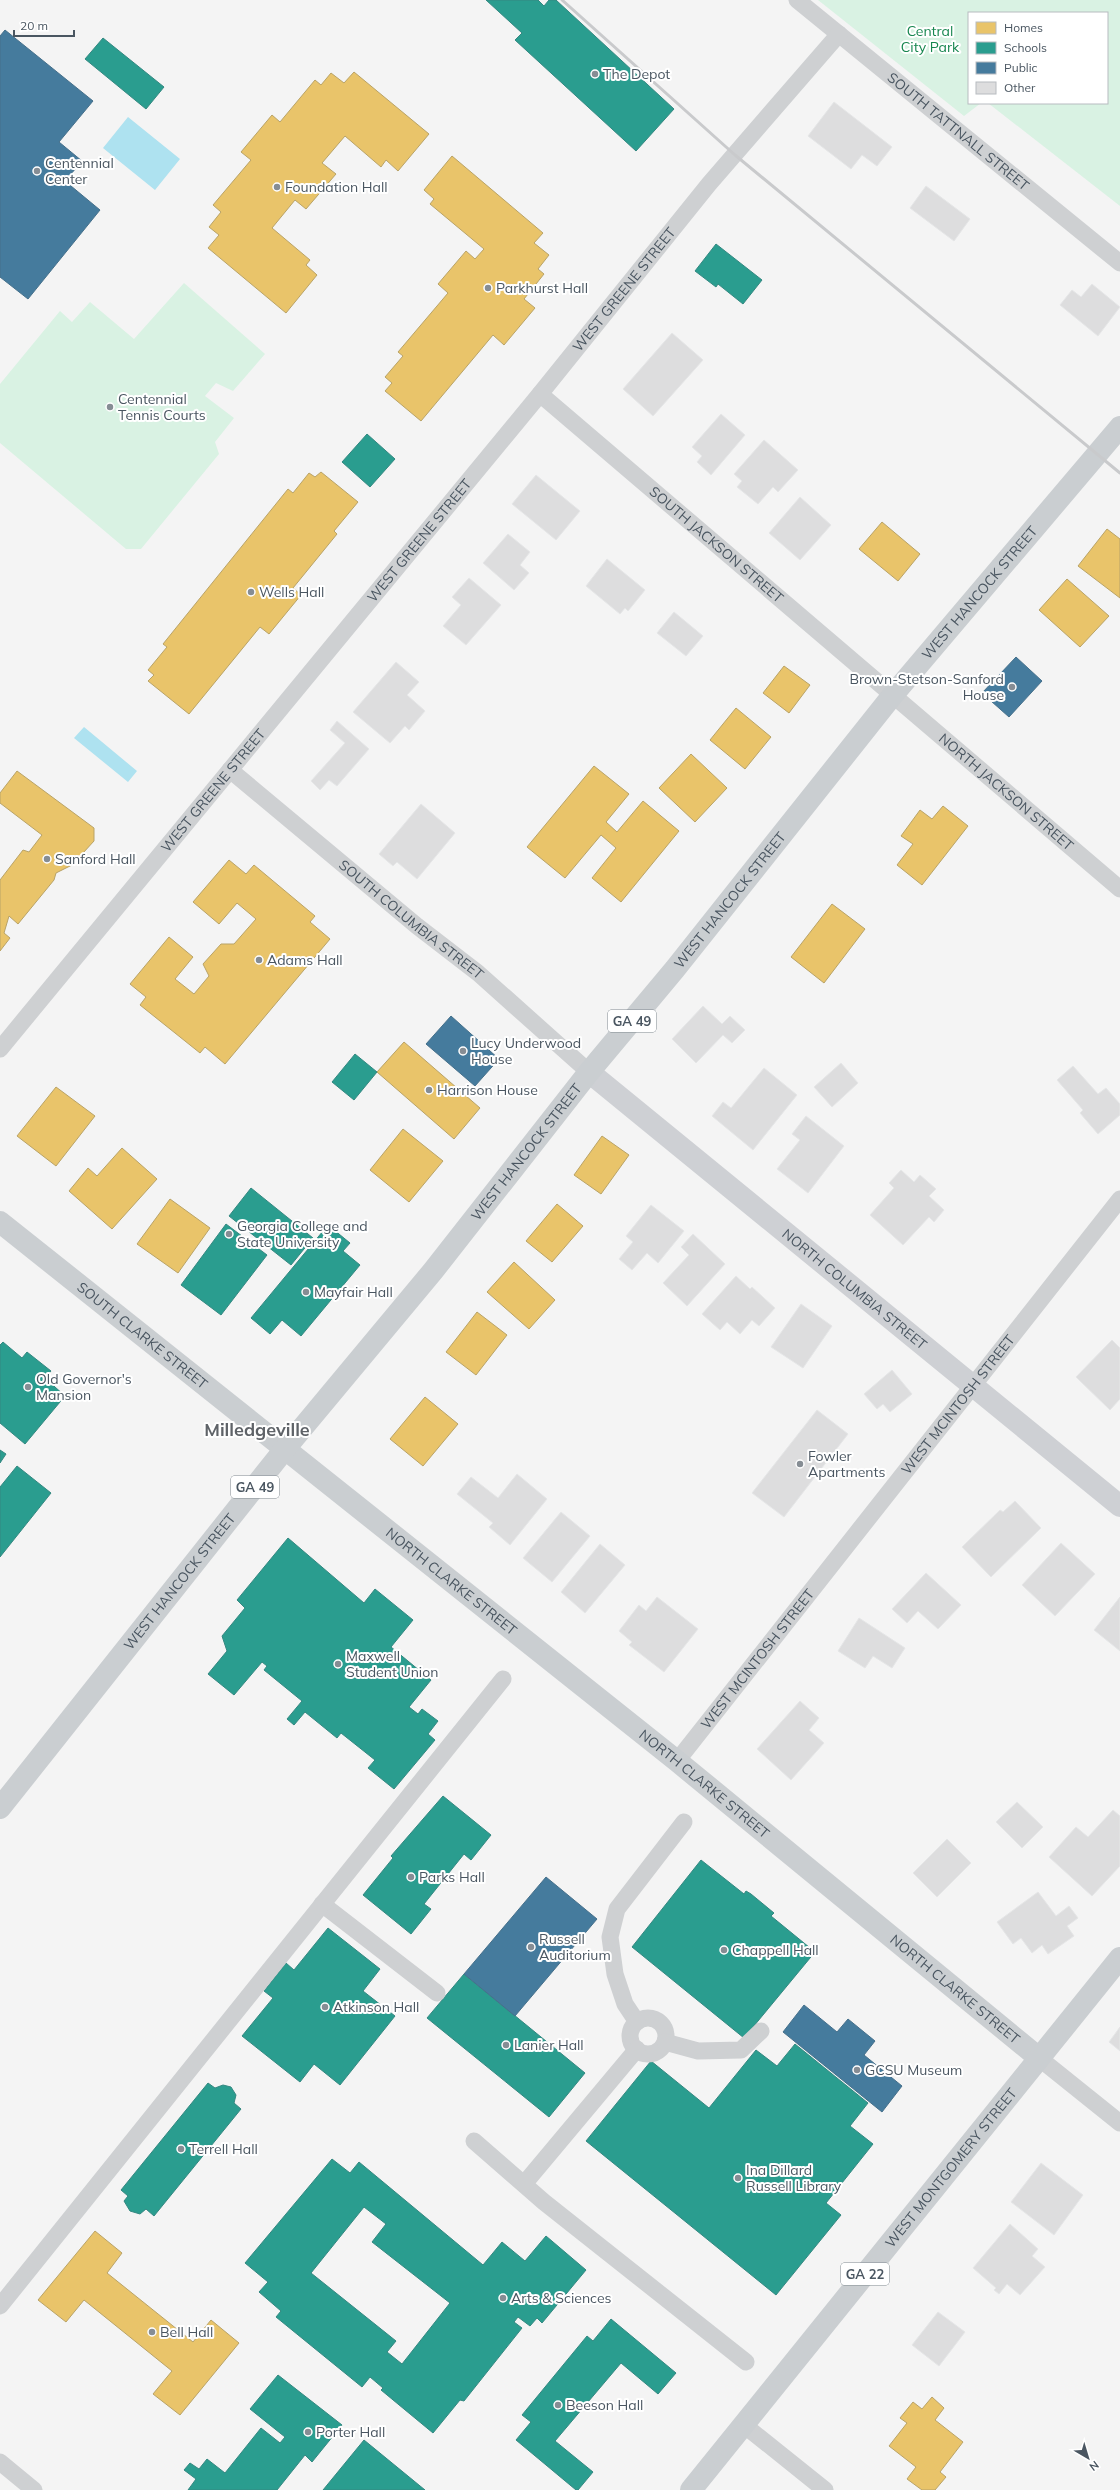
<svg xmlns="http://www.w3.org/2000/svg" width="1120" height="2490" viewBox="0 0 1120 2490" font-family="Mulish,sans-serif">
  <style>
    .green { fill: #d9f2e3 }
    .water { fill: #aee2f0 }
    .homes { fill: #e9c46a; stroke: #b9a367 }
    .schools { fill: #2a9d8f; stroke: #348881; fill-rule: evenodd }
    .public { fill: #457b9d; stroke: #46708b }
    .building { fill: #ddddde; stroke: #e5e6e7 }
    .lines { fill: none; stroke-linecap: round; stroke-linejoin: round }
    .street { stroke: #ced0d2; stroke-width: 17 }
    .secondary { stroke: #ced0d4; stroke-width: 22 }
    .primary { stroke: #caced1; stroke-width: 22 }
    .rail { stroke: #c9cacc; stroke-width: 3 }
    .poi-dot { fill: #868d94; stroke: #fff; stroke-width: 1.5 }
    .labels { text-anchor: middle; stroke-width: 4; stroke-linejoin: round; paint-order: stroke }
    .shield { fill: #fff; stroke: #808990; stroke-width: 1 }
    .shield-label { font-size: 13px; font-weight: bold; fill: #4a5661 }
    .park-label { font-size: 14px; fill: #17864f; stroke: #fff }
    .poi-label { font-size: 14px; fill: #4a5661; stroke: #fff; text-anchor: start }
    .street-label { font-size: 14px; fill: #4a5661; stroke: #fff }
    .district-label { font-size: 18px; font-weight: bold; fill: #5f6368; stroke: #fff }
  </style>
  <rect width="100%" height="100%" fill="#f4f4f4"/>
  <path class="green" d="M818,0H1120V206L988,103H1107V13H969V103H981L964,116Z
    M184,283L265,354L233,391L216,383L205,396L234,418L215,442L219,454L141,549H126L0,443V384L60,311L72,322L90,302L134,339Z"/>
  <path class="water" d="M128,117L180,159L155,190L103,148Z
    M84,727L137,771L128,782L74,738Z"/>
  <path class="homes" d="M354,72L429,134L398,171L386,160L381,167L345,136L322,163L336,174L306,209L295,200L272,228L310,260L306,265L317,275L286,313L208,248L219,235L209,227L221,212L213,205L251,160L241,152L272,115L280,122L315,80L321,85L331,73L344,83Z
    M452,156L543,233L534,243L549,255L538,269L544,274L524,299L535,308L504,345L493,335L421,421L385,391L392,383L385,377L403,356L398,352L448,293L438,284L466,251L475,259L484,249L430,204L434,199L424,190Z
    M321,472L358,502L334,531L337,534L293,588L301,595L269,634L260,627L189,714L148,681L154,675L148,670L167,647L163,644L288,489L293,493L309,473L315,477Z
    M882,522L920,554L898,581L859,549Z
    M1107,529L1120,539V598L1078,566Z
    M1067,579L1109,616L1080,647L1039,610Z
    M784,666L810,685L789,713L763,693Z
    M736,708L771,737L745,769L710,740Z
    M691,754L727,788L695,822L659,788Z
    M594,766L629,794L606,822L617,832L643,801L679,831L621,902L592,878L616,848L601,835L565,878L527,847Z
    M17,771L94,828V841L72,865L56,873L54,880L18,924L9,916L4,933L10,938L0,951V880L23,850L29,852L42,835L0,803V793Z
    M943,806L968,826L922,885L897,865L913,844L901,836L920,810L932,819Z
    M229,860L246,874L254,865L315,916L310,922L330,939L225,1064L205,1047L200,1053L140,1005L146,997L130,984L169,937L193,957L175,979L194,994L209,976L203,964L221,944H234L256,919L237,903L219,924L193,902Z
    M832,904L865,929L824,983L791,957Z
    M404,1042L480,1108L454,1139L377,1072Z
    M56,1087L95,1116L56,1166L17,1136Z
    M403,1129L443,1161L409,1202L370,1170Z
    M602,1136L629,1155L601,1194L574,1175Z
    M122,1148L157,1179L112,1229L69,1191L88,1168L97,1176Z
    M170,1199L210,1228L178,1273L137,1244Z
    M557,1204L583,1226L552,1262L526,1241Z
    M514,1262L555,1300L529,1329L487,1292Z
    M477,1312L507,1335L476,1375L446,1352Z
    M425,1397L458,1424L423,1466L390,1439Z
    M95,2231L122,2253L107,2273L193,2342L211,2320L239,2343L180,2415L153,2394L172,2371L84,2300L66,2322L38,2300Z
    M932,2397L944,2408L935,2420L963,2442L940,2472L946,2477L935,2490H922L907,2479L916,2467L889,2446L907,2423L900,2418L913,2402L922,2409Z"/>
  <path class="schools" d="M486,0H538L544,6L549,0H556L674,109L636,151L515,40L522,33Z
    M103,38L164,87L146,109L85,59Z
    M716,244L762,280L743,304L718,284L716,287L695,271Z
    M367,434L395,459L370,487L342,462Z
    M355,1054L377,1072L354,1100L332,1082Z
    M251,1188L313,1238L291,1265L229,1216Z
    M226,1224L267,1255L221,1315L181,1285Z
    M328,1225L350,1243L343,1251L360,1265L301,1336L282,1320L270,1334L251,1318Z
    M3,1342L22,1358L27,1352L51,1371L45,1378L65,1396L25,1444L0,1423V1345Z
    M0,1450L6,1454L0,1463Z
    M17,1466L51,1493L0,1557V1487Z
    M288,1538L364,1603L375,1589L413,1620L391,1647L431,1680L409,1707L418,1714L422,1709L438,1721L428,1734L435,1740L394,1789L368,1768L375,1760L341,1733L337,1738L305,1712L294,1725L287,1719L302,1701L264,1670L267,1666L262,1662L234,1695L208,1674L227,1651L222,1636L245,1608L237,1600Z
    M443,1796L491,1835L471,1860L464,1854L424,1904L431,1909L411,1934L363,1895L393,1858L391,1856Z
    M701,1860L744,1894L746,1891L751,1894L774,1913L771,1916L815,1952L744,2038L632,1947Z
    M328,1928L380,1969L363,1991L395,2016L340,2085L314,2064L300,2082L242,2036L273,1998L264,1991L286,1963L294,1970Z
    M464,1974L585,2073L549,2117L427,2018Z
    M795,2044L868,2103L850,2126L873,2144L826,2203L841,2215L776,2295L586,2141L651,2061L709,2108L756,2050L777,2066Z
    M208,2083L215,2088L223,2085L231,2087L236,2095L234,2103L241,2109L154,2216L146,2209L140,2214L130,2211L124,2201L128,2196L121,2190Z
    M332,2159L350,2173L359,2162L483,2265L502,2242L525,2261L546,2236L586,2270L542,2323L537,2318L530,2326L518,2317L514,2322L522,2328L464,2401L460,2400L433,2433L381,2390L383,2388L370,2377L362,2387L276,2317L281,2311L259,2292L268,2282L245,2263ZM364,2207L386,2224L372,2242L450,2303L402,2364L387,2352L396,2341L311,2273Z
    M611,2319L676,2373L658,2394L621,2363L555,2441L593,2472L578,2490H576L516,2440L531,2422L522,2415L587,2336L593,2341Z
    M278,2375L342,2425L312,2462L305,2455L277,2490H188L196,2479L184,2470L190,2463L199,2469L207,2459L225,2473L261,2428L280,2443L285,2437L250,2409Z
    M364,2440L425,2490H323Z"/>
  <path class="public" d="M5,30L93,101L59,142L82,161L65,181L100,210L28,299L0,277V36Z
    M1016,657L1042,681L1009,717L982,693Z
    M451,1016L499,1059L475,1086L426,1044Z
    M546,1877L597,1919L515,2016L464,1974Z
    M804,2005L837,2032L848,2019L875,2041L864,2055L902,2086L882,2112L783,2032Z"/>
  <path class="building" d="M834,102L892,147L877,166L862,155L851,169L808,136Z
    M926,186L970,219L954,241L910,208Z
    M1092,284L1120,307L1098,336L1060,305L1072,290L1081,297Z
    M672,333L703,360L653,416L623,389Z
    M721,414L745,435L711,475L697,462L702,456L692,447Z
    M764,440L798,470L778,492L773,487L758,504L737,487L742,481L734,474Z
    M536,475L580,511L556,540L512,504Z
    M800,497L831,525L800,560L769,533Z
    M508,534L530,552L520,565L529,573L514,590L483,563Z
    M607,559L645,590L628,611L625,608L620,614L586,586Z
    M469,578L501,605L466,645L443,626L461,605L452,597Z
    M674,612L703,636L686,656L657,633Z
    M396,662L419,682L407,695L425,711L409,730L405,726L390,743L353,712Z
    M337,721L369,749L337,786L329,780L320,790L311,781L345,743L330,730Z
    M421,804L455,833L417,879L397,862L393,866L379,854Z
    M703,1006L722,1024L730,1016L745,1030L732,1043L723,1035L696,1063L672,1039Z
    M841,1063L858,1083L832,1107L814,1087Z
    M1073,1066L1098,1094L1106,1088L1120,1104V1115L1098,1134L1080,1113L1083,1110L1057,1080Z
    M764,1068L797,1095L753,1150L712,1116L723,1102L731,1108Z
    M806,1116L844,1146L808,1193L777,1169L800,1140L792,1134Z
    M901,1170L914,1182L920,1175L936,1189L929,1196L944,1210L934,1222L929,1217L903,1245L870,1215L894,1188L889,1183Z
    M651,1205L684,1231L658,1263L647,1253L632,1270L619,1259L633,1242L626,1236Z
    M693,1234L725,1264L687,1306L663,1283L689,1255L681,1247Z
    M736,1276L750,1289L752,1287L775,1308L759,1326L752,1320L740,1334L727,1322L720,1330L702,1314Z
    M801,1304L832,1326L803,1368L771,1347Z
    M1112,1340L1120,1348V1399L1110,1410L1076,1377Z
    M892,1370L912,1394L890,1412L883,1404L877,1409L864,1394Z
    M817,1410L848,1434L784,1517L752,1493Z
    M517,1474L547,1499L510,1545L489,1527L493,1523L457,1494L471,1477L498,1498Z
    M1015,1501L1041,1528L991,1577L962,1547L1000,1510L1003,1512Z
    M561,1512L590,1536L552,1582L523,1558Z
    M1061,1543L1095,1574L1055,1616L1022,1585Z
    M600,1544L625,1565L585,1613L561,1592Z
    M926,1573L961,1605L938,1629L918,1611L907,1623L892,1609Z
    M657,1597L698,1629L664,1672L629,1645L632,1642L619,1631L639,1605L646,1611Z
    M1120,1597V1651L1094,1630Z
    M859,1618L905,1648L892,1668L873,1656L865,1668L838,1651Z
    M800,1701L819,1718L809,1730L824,1743L791,1780L757,1749Z
    M1017,1802L1043,1827L1022,1848L996,1822Z
    M1113,1810L1120,1816V1866L1092,1896L1049,1857L1076,1827L1088,1837Z
    M947,1839L971,1863L937,1897L913,1873Z
    M1038,1892L1056,1916L1069,1906L1078,1918L1067,1926L1074,1936L1048,1954L1042,1945L1032,1953L1021,1938L1013,1944L997,1922Z
    M1120,2027V2051L1109,2042Z
    M1041,2163L1083,2195L1054,2235L1011,2202Z
    M1010,2224L1038,2249L1032,2256L1045,2267L1020,2295L1007,2284L999,2294L994,2290L996,2288L973,2268Z
    M938,2312L965,2332L939,2366L912,2345Z"/>
  <g class="lines">
    <g class="street">
      <path id="s1" d="M797,0L1120,263"/>
      <path id="s2" d="M540,394L1120,889"/>
      <path id="s3" d="M230,770L417,926L478,973L589,1072"/>
      <path id="s4" d="M0,1049L540,394L709,184L839,34"/>
      <path id="s5" d="M677,1761L1120,1199"/>
      <path d="M322,1904L437,1993"/>
      <circle cx="648" cy="2036" r="18"/>
      <path d="M637,2022L625,2004L615,1974L610,1937L617,1909L684,1822"/>
      <path d="M665,2042L698,2051L741,2050L761,2031"/>
      <path d="M1039,2058L1120,2123"/>
      <path d="M474,2141L544,2202L746,2362"/>
      <path d="M524,2184L637,2049"/>
      <path d="M0,2306L503,1679"/>
      <path d="M744,2425L825,2490"/>
      <path d="M0,2462L34,2490"/>
    </g>
    <path class="secondary" id="s6" d="M589,1072L1120,1506"/>
    <g class="primary">
      <path id="s7" d="M0,1222L677,1761L1039,2058"/>
      <path id="s8" d="M0,1808L284,1450L433,1271L589,1072L675,969L892,696L1120,427"/>
      <path id="s9" d="M691,2490L1120,1958"/>
    </g>
    <path class="rail" d="M562,0L735,155L1120,473"/>
  </g>
  <g class="poi-dot">
    <circle cx="595" cy="74" r="4"/>
    <circle cx="37" cy="171" r="4"/>
    <circle cx="277" cy="187" r="4"/>
    <circle cx="488" cy="288" r="4"/>
    <circle cx="110" cy="407" r="4"/>
    <circle cx="251" cy="592" r="4"/>
    <circle cx="1012" cy="687" r="4"/>
    <circle cx="47" cy="859" r="4"/>
    <circle cx="259" cy="960" r="4"/>
    <circle cx="463" cy="1051" r="4"/>
    <circle cx="429" cy="1090" r="4"/>
    <circle cx="229" cy="1234" r="4"/>
    <circle cx="306" cy="1292" r="4"/>
    <circle cx="28" cy="1387" r="4"/>
    <circle cx="800" cy="1464" r="4"/>
    <circle cx="338" cy="1664" r="4"/>
    <circle cx="411" cy="1877" r="4"/>
    <circle cx="531" cy="1947" r="4"/>
    <circle cx="724" cy="1950" r="4"/>
    <circle cx="325" cy="2007" r="4"/>
    <circle cx="506" cy="2045" r="4"/>
    <circle cx="857" cy="2070" r="4"/>
    <circle cx="181" cy="2149" r="4"/>
    <circle cx="738" cy="2178" r="4"/>
    <circle cx="503" cy="2298" r="4"/>
    <circle cx="152" cy="2332" r="4"/>
    <circle cx="558" cy="2405" r="4"/>
    <circle cx="308" cy="2432" r="4"/>
  </g>
  <g class="labels">
    <g class="shield">
      <rect x="608" y="1010" width="48" height="22" rx="3"/>
      <rect x="231" y="1476" width="48" height="22" rx="3"/>
      <rect x="841" y="2263" width="48" height="22" rx="3"/>
    </g>
    <g class="shield-label">
      <text x="632" y="1026">GA 49</text>
      <text x="255" y="1492">GA 49</text>
      <text x="865" y="2279">GA 22</text>
    </g>
    <g class="park-label">
      <text x="930" y="36">Central<tspan x="930" dy="16">City Park</tspan></text>
    </g>
    <g class="poi-label">
      <text x="603" y="79">The Depot</text>
      <text x="45" y="168">Centennial<tspan x="45" dy="16">Center</tspan></text>
      <text x="285" y="192">Foundation Hall</text>
      <text x="496" y="293">Parkhurst Hall</text>
      <text x="118" y="404">Centennial<tspan x="118" dy="16">Tennis Courts</tspan></text>
      <text x="259" y="597">Wells Hall</text>
      <text x="1004" y="684" text-anchor="end">Brown-Stetson-Sanford<tspan x="1004" dy="16">House</tspan></text>
      <text x="55" y="864">Sanford Hall</text>
      <text x="267" y="965">Adams Hall</text>
      <text x="471" y="1048">Lucy Underwood<tspan x="471" dy="16">House</tspan></text>
      <text x="437" y="1095">Harrison House</text>
      <text x="237" y="1231">Georgia College and<tspan x="237" dy="16">State University</tspan></text>
      <text x="314" y="1297">Mayfair Hall</text>
      <text x="36" y="1384">Old Governor's<tspan x="36" dy="16">Mansion</tspan></text>
      <text x="808" y="1461">Fowler<tspan x="808" dy="16">Apartments</tspan></text>
      <text x="346" y="1661">Maxwell<tspan x="346" dy="16">Student Union</tspan></text>
      <text x="419" y="1882">Parks Hall</text>
      <text x="539" y="1944">Russell<tspan x="539" dy="16">Auditorium</tspan></text>
      <text x="732" y="1955">Chappell Hall</text>
      <text x="333" y="2012">Atkinson Hall</text>
      <text x="514" y="2050">Lanier Hall</text>
      <text x="865" y="2075">GCSU Museum</text>
      <text x="189" y="2154">Terrell Hall</text>
      <text x="746" y="2175">Ina Dillard<tspan x="746" dy="16">Russell Library</tspan></text>
      <text x="511" y="2303">Arts &amp; Sciences</text>
      <text x="160" y="2337">Bell Hall</text>
      <text x="566" y="2410">Beeson Hall</text>
      <text x="316" y="2437">Porter Hall</text>
    </g>
    <g class="street-label">
      <text dy="5" stroke="none"><textPath href="#s1" startOffset="208">SOUTH TATTNALL STREET</textPath></text>
      <text dy="5" stroke="none"><textPath href="#s4" startOffset="983">WEST GREENE STREET</textPath></text>
      <text dy="5" stroke="none"><textPath href="#s4" startOffset="659">WEST GREENE STREET</textPath></text>
      <text dy="5" stroke="none"><textPath href="#s2" startOffset="232">SOUTH JACKSON STREET</textPath></text>
      <text dy="5" stroke="none"><textPath href="#s8" startOffset="1561">WEST HANCOCK STREET</textPath></text>
      <text dy="5" stroke="none"><textPath href="#s4" startOffset="335">WEST GREENE STREET</textPath></text>
      <text dy="5" stroke="none"><textPath href="#s2" startOffset="613">NORTH JACKSON STREET</textPath></text>
      <text dy="5" stroke="none"><textPath href="#s8" startOffset="1165">WEST HANCOCK STREET</textPath></text>
      <text dy="5" stroke="none"><textPath href="#s3" startOffset="235">SOUTH COLUMBIA STREET</textPath></text>
      <text dy="5" stroke="none"><textPath href="#s8" startOffset="841">WEST HANCOCK STREET</textPath></text>
      <text dy="5" stroke="none"><textPath href="#s6" startOffset="343">NORTH COLUMBIA STREET</textPath></text>
      <text dy="5" stroke="none"><textPath href="#s7" startOffset="182">SOUTH CLARKE STREET</textPath></text>
      <text dy="5" stroke="none"><textPath href="#s5" startOffset="454">WEST MCINTOSH STREET</textPath></text>
      <text dy="5" stroke="none"><textPath href="#s8" startOffset="289">WEST HANCOCK STREET</textPath></text>
      <text dy="5" stroke="none"><textPath href="#s7" startOffset="577">NORTH CLARKE STREET</textPath></text>
      <text dy="5" stroke="none"><textPath href="#s5" startOffset="130">WEST MCINTOSH STREET</textPath></text>
      <text dy="5" stroke="none"><textPath href="#s7" startOffset="901">NORTH CLARKE STREET</textPath></text>
      <text dy="5" stroke="none"><textPath href="#s7" startOffset="1225">NORTH CLARKE STREET</textPath></text>
      <text dy="5" stroke="none"><textPath href="#s9" startOffset="414">WEST MONTGOMERY STREET</textPath></text>
    </g>
    <g class="district-label">
      <text x="257" y="1436">Milledgeville</text>
    </g>
  </g>
  <rect x="968" y="12" width="140" height="92" fill="#ffffff" stroke="#b7bbc0"/>
  <rect x="976" y="22" width="20" height="12" fill="#e9c46a" stroke="#b7bbc0"/>
  <text x="1004" y="32" font-size="12" fill="#4a5661">Homes</text>
  <rect x="976" y="42" width="20" height="12" fill="#2a9d8f" stroke="#b7bbc0"/>
  <text x="1004" y="52" font-size="12" fill="#4a5661">Schools</text>
  <rect x="976" y="62" width="20" height="12" fill="#457b9d" stroke="#b7bbc0"/>
  <text x="1004" y="72" font-size="12" fill="#4a5661">Public</text>
  <rect x="976" y="82" width="20" height="12" fill="#ddddde" stroke="#b7bbc0"/>
  <text x="1004" y="92" font-size="12" fill="#4a5661">Other</text>
  <g transform="translate(1088 2458) rotate(142)" stroke="#ffffff" stroke-width="3" paint-order="stroke">
  <path d="M0-3L7 15L0 10L-7 15Z" fill="#4a5661"/>
  <text y="-6" font-size="11" font-weight="bold" text-anchor="middle" fill="#4a5661">N</text>
  </g>
  <path d="M14 30v6h60v-6" fill="none" stroke="#4a5661" stroke-width="2"/>
  <text x="20" y="30" font-size="12" fill="#4a5661" stroke="#ffffff" stroke-width="3" paint-order="stroke">20 m</text>
</svg>
